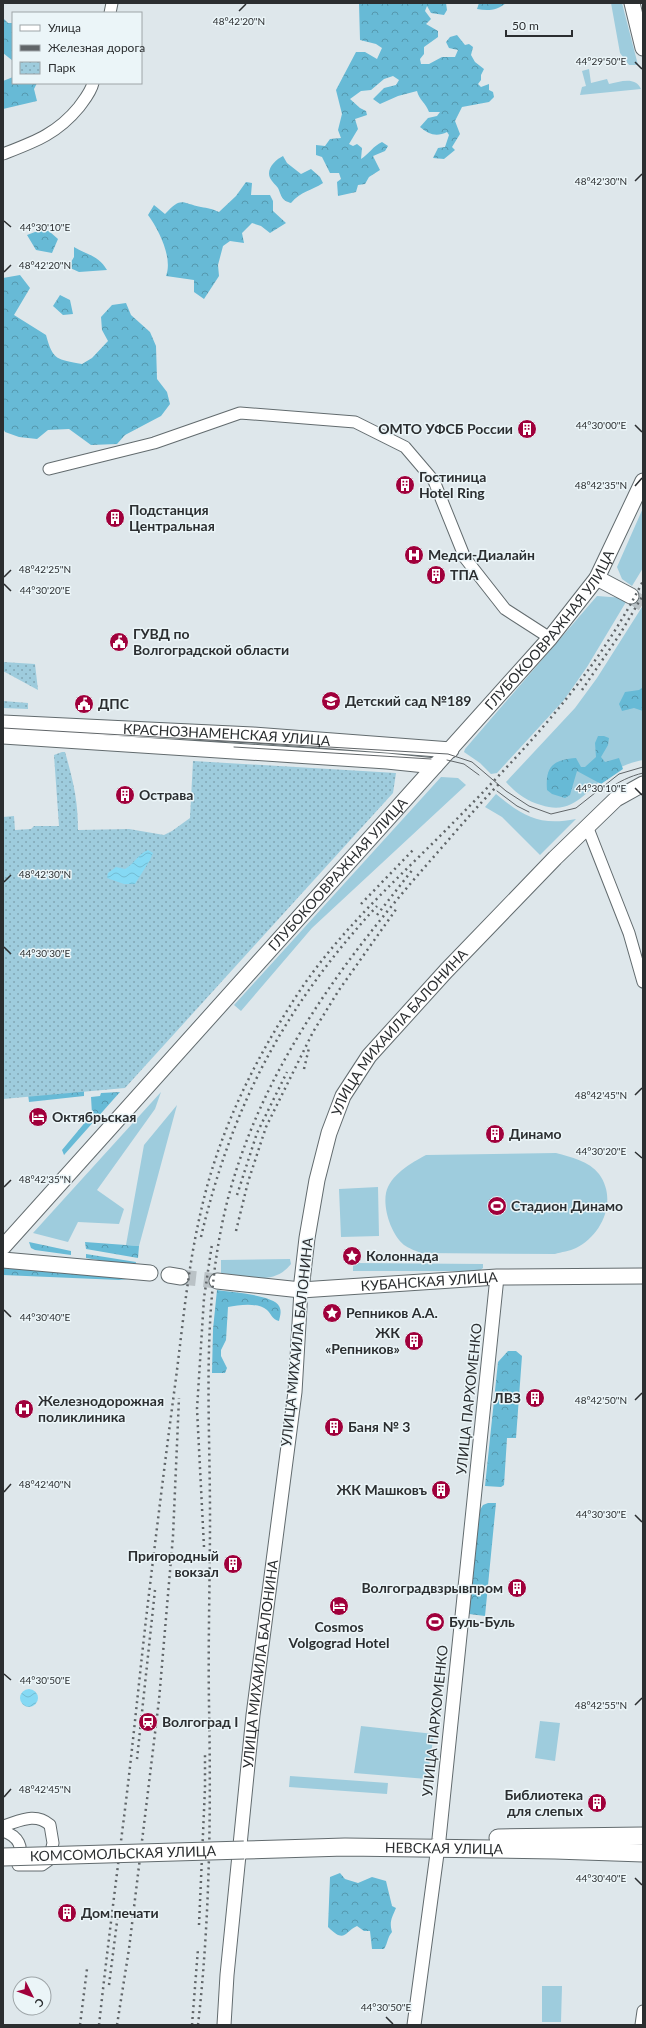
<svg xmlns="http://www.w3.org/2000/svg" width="646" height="2028" viewBox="0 0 646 2028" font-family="Lato,sans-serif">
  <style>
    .green { fill: #9eccdd }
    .forest { fill: url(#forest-crowns) }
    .park { fill: url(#park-dots) }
    .water { fill: url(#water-waves) }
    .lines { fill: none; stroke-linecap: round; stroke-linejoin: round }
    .secondary-tunnel { stroke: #bac2c6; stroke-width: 15; stroke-dasharray: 15 8; stroke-linecap: butt }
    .minor-casing { stroke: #626b6e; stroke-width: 13 }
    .tertiary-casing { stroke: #626b6e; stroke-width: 15 }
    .secondary-casing { stroke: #626b6e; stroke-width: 17 }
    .primary-casing { stroke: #626b6e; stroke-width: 19 }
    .minor { stroke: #fff; stroke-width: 11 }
    .tertiary { stroke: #fff; stroke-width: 13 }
    .secondary { stroke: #fff; stroke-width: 15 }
    .primary { stroke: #fff; stroke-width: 17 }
    .tram { stroke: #606568; stroke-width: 1 }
    .rail { stroke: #606568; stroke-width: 2.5; stroke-dasharray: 2 4; stroke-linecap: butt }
    .primary-bridge-casing { stroke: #626b6e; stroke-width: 19; stroke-linecap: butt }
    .primary-bridge { stroke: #fff; stroke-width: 17 }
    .ticks { fill: none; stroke: #2b2e30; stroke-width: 1.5 }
    .labels { text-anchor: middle; stroke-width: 3; stroke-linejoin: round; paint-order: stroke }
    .poi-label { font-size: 14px; font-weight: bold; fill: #2b2e30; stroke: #ebf5f8; text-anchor: start }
    .street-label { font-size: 14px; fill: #2b2e30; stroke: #ebf5f8 }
    .ticks-label { font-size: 10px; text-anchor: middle; fill: #2b2e30; stroke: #ebf5f8; stroke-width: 3; stroke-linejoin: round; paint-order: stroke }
  </style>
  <defs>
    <pattern id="forest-crowns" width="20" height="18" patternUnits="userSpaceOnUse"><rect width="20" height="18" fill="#67bad6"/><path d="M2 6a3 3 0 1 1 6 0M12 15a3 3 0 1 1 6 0" fill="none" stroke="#5598ae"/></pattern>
    <pattern id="park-dots" width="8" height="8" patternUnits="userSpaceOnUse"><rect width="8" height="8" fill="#9eccdd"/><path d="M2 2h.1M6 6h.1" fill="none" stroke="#81a6b4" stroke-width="1.8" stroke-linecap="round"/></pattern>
    <pattern id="water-waves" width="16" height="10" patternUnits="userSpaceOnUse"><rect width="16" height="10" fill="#85d9f4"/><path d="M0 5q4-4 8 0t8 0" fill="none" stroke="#73bbd2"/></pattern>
  </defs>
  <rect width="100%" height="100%" fill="#dee7eb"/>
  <path class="green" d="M611,3H622L638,65H629L620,53Z
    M589,69L591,83L607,79L609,84C620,82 635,76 641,89L580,95L582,87L586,86L582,71Z
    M643,508V568L632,586L622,579L617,567Z
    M597,596L624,598L626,602L587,667L564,700L497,773L491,774L480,763L464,752L465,749Z
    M642,607L643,760C631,762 619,767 609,774C586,790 574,816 541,805C527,801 516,793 506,782L575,708L597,678Z
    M441,777L458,778L466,785L312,928L241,1011L234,1005Z
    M496,794C524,817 540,826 576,819L540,855L502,817L485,807Z
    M161,1092L155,1109L97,1190L124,1209L119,1224L78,1222L68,1242L33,1233Z
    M177,1105L139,1246L126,1245L144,1145Z
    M556,1153C571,1157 589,1161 599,1174C618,1200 602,1235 576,1248C570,1251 561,1252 555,1254L421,1253C416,1251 408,1248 404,1245C391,1234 383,1209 386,1193C390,1175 411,1163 426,1155Z
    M378,1187L379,1236L341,1237L339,1189Z
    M290,1259L291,1264C273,1287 246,1276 221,1273V1260Z
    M353,1263L483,1264V1268L479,1271H353Z
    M540,1721L560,1723L555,1761L535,1758Z
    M361,1726L434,1734L427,1779L354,1773Z
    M290,1776L388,1783L387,1794L289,1787Z
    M542,1986H562L561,2022H542Z"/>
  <path class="forest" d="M359,3H446L447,10L444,15L431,13L427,6L425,11L431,19L426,24L438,31V37L424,47V54L420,59L421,64H429L442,57H455L458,50L449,48L446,42L450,37L457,35L465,45L469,44L473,47L471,55L475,62L484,69L481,75V80L478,84L481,87L489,84V90L493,92L494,97L489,102L462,107L455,121L460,134L452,147L455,150L444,159L433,158L438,148L445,147L449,135L447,132C437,137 429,135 420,127L428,118L437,116L440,112H429C426,103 419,100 417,91L398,96L380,104L373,99L384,88L396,85L399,80L393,76L384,79L371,90L361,91L350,99L360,108L366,111L367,115L355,119L358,129L349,144L353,146L357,144L362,148L361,159C369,154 373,146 382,142L388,146L385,151L373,156L380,170L369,177L365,184L358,185L356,192L338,196L337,182L341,179L339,173H330L322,157L316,155V145L325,146L330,139L341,138L338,130L342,114L336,90L356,52H365L377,59L382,48L376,44L360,40Z
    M479,3H506C497,11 487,11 477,9Z
    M3,18L8,23H13V61L3,53Z
    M13,77V83H37L34,89L37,101L3,109V81Z
    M283,156L287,163L301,174L311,169L320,177L323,183C311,191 301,191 291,203C281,200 282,197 278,188C276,185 272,182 270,178C266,169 275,160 283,156Z
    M246,182L252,183L251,195H270L273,201V211L286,223L270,233L261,226L252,223L242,233L244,243L230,241L223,246L218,265L219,276L204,299L194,292V280L166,276C173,258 159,230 148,215L154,205L165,214C182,196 181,203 201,207C208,208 212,209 219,212L236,196Z
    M43,229L50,232L58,239L52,253L36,250L27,235Z
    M74,247C88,255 99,256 107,270L79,272L68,267L74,257Z
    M20,275L30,288L14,315L46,335C53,361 57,359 82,364L92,358L108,341L102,330L101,317L112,305L126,303L131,315L150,332L156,346L157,379L167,392L170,404L161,416L125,435L117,444L91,445L69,429L48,430L37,439L19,437L5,432L3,428V278Z
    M60,295L70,300L73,314L63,315L53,306Z
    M643,687V711L634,708L622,711L619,704L625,692L639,690Z
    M598,736H604L609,738L608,745L601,757L605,762L619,758L623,769L601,784L577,771L570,795L565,798L552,794L547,790C545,765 554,760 576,758L581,767H585L596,757L595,743Z
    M84,1082V1096L29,1102L28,1094Z
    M120,1092L64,1155L62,1150L92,1114L91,1097L100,1096L101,1093Z
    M29,1242L71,1251V1255L35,1250L31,1248Z
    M85,1242L139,1246L138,1258L86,1249Z
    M86,1254L136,1262L135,1266L86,1258Z
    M5,1267L138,1278L119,1280L3,1275V1268Z
    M217,1290C230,1292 274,1295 279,1306C282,1311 280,1316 279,1321C272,1319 272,1315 267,1310C257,1302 239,1305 228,1307L226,1340L221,1350V1356L227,1368L225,1373H212L213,1329Z
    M508,1351H516L522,1356L516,1438H507L504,1485L501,1487L485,1486L498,1362Z
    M488,1503H496L485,1616L469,1614L480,1510L483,1505Z
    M340,1873L345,1879L358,1883L372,1877L386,1881L392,1906L396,1908C392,1918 389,1921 392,1932C387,1938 388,1943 384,1949H372L370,1931H364L357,1926C344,1932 345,1944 328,1927L330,1877Z"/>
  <path class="park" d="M3,662L35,664L38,690L3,671Z
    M3,701L28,703V709L3,708Z
    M62,752H65C73,780 78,800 78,830L129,829L164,835L172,831L190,818L193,761L396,773L393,793L125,1088L3,1099V817L14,816L15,830L31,829L34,826H59L54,755Z"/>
  <path class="water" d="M148,850L153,853L150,860L135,884H124L107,878L108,873L116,867L125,869C135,863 137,855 148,850Z
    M20 1698a9 9 0 1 1 18 0a9 9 0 1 1-18 0Z"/>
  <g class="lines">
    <path class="secondary-tunnel" d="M631,596L643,604
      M181,1277L217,1281"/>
    <g class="minor-casing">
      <path id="minor" d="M110,13L112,3
        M3,154C34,142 57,134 79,107C84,100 91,92 93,83
        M49,469L154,443L240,413L355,422L405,447L434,481L465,558L505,609L550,638
        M587,826L629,933L643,982
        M3,1826C20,1821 35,1812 50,1825L53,1843L49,1860L42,1865H18
        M3,1831C18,1836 25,1847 17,1862
        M641,2025L643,2011"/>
    </g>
    <g class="tertiary-casing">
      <g id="tertiary">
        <path id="s1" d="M224,2025L227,1975L253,1715L295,1392L301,1290"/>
        <path d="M414,2025L439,1839L497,1277"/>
      </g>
    </g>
    <g class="secondary-casing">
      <g id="secondary">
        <path d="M632,3L643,48"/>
        <path d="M597,578L631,596"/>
        <path id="s2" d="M3,723L253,735L451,750"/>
        <path d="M3,736L387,761L435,766"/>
        <path id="s3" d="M3,1247L550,638L597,578L643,481"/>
        <path d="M3,1260L150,1273"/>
        <path d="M169,1275L181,1277"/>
        <path id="s4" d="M217,1281L301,1290L497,1277L643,1276"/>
        <path id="s5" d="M301,1290L307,1238L317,1180L329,1133L343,1096L369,1056L446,971L555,858L616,799L643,784"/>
      </g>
    </g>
    <g class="primary-casing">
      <g id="primary">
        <path d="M498,1838L643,1836"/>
        <path id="s6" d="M244,1850L345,1847L555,1850L643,1853"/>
      </g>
    </g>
    <use href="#minor" class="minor"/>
    <use href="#tertiary" class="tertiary"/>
    <use href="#secondary" class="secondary"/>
    <use href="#primary" class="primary"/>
    <path class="tram" d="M3,728L448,754L472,762L506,791L529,806L551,814L576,808L619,774L643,767
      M234,747L431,759
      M447,760L464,764L479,775
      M607,790C618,782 630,776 643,773
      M497,791L517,806L529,812"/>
    <path class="rail" d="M582,690L620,634L643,595
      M361,904L415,848
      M377,915L413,869
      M304,1069L309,1048
      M237,1195L257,1133L287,1072
      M236,1231L248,1182L266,1127L313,1032L339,990L397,908
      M201,1237C232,1105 285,1006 377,906
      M204,1547L197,1409L204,1298L212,1244
      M137,1759L155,1590
      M199,1925L205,1788V1753
      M109,1985L118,1914
      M80,2025L87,1969
      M99,2025C106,1961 114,1897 122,1833C132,1756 139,1679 148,1602C157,1527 166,1453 176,1378C183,1323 188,1266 201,1211C217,1138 250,1069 290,1006C331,939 389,887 444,832C522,753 592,681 643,581
      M117,2025L129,1949L159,1700L173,1536L179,1398
      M192,2025L198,1949
      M198,2025C210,1919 211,1811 209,1704C208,1642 210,1579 210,1517C210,1405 200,1293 232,1184C268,1061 346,957 430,861C453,835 476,807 501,782"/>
    <g class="primary-bridge-casing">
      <g id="primary-bridge">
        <path id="s7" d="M3,1857L244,1850"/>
      </g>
    </g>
    <use href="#primary-bridge" class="primary-bridge"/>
  </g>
  <path class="ticks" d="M239,11L246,4M635,62L642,69M635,181L642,174M4,221L11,227M4,272L11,265M635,425L642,432M635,486L642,478M4,577L11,570M4,584L11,591M635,788L642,795M4,882L11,875M4,947L11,954M635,1095L642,1088M635,1152L642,1158M4,1187L11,1180M4,1310L11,1317M635,1400L642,1393M4,1492L11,1484M635,1515L642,1522M4,1674L11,1680M635,1705L642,1698M4,1797L11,1789M635,1878L642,1885M386,2017L393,2024"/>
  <defs>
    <g id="building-disc" transform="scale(1)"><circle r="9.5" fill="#a0003b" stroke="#ebf5f8"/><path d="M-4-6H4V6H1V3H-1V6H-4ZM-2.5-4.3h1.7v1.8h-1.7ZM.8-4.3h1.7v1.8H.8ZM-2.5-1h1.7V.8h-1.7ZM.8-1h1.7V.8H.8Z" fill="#fff"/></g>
    <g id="hospital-disc" transform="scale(1)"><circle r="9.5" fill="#a0003b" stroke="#ebf5f8"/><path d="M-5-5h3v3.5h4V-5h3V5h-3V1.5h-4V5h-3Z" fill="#fff"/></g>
    <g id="civic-disc" transform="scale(1)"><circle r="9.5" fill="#a0003b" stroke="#ebf5f8"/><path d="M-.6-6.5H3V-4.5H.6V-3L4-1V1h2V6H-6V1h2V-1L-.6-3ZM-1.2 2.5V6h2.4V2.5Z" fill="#fff"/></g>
    <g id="school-disc" transform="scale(1)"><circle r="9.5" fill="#a0003b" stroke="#ebf5f8"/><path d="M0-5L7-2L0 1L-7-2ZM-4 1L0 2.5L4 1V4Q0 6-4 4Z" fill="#fff"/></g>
    <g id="hotel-disc" transform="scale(1)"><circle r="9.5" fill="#a0003b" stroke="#ebf5f8"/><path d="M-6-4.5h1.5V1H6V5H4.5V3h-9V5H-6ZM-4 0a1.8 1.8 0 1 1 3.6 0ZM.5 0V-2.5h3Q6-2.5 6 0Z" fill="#fff"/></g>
    <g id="stadium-disc" transform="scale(1)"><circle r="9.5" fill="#a0003b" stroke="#ebf5f8"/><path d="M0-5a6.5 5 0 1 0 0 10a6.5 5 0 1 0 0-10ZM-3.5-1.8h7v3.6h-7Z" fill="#fff"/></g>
    <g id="sight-disc" transform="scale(1)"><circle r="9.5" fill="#a0003b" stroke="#ebf5f8"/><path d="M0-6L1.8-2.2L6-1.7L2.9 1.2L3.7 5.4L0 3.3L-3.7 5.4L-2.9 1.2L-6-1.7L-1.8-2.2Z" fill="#fff"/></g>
    <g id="station-disc" transform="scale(1)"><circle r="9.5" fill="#a0003b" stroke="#ebf5f8"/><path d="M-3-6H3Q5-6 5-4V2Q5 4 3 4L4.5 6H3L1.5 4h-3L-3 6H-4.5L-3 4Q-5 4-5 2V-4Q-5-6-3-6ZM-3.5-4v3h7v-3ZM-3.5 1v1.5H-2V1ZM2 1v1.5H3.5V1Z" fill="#fff"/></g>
  </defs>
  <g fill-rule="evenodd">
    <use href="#building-disc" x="527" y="429"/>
    <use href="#building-disc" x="405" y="485"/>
    <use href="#building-disc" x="115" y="518"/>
    <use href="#hospital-disc" x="414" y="555"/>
    <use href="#building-disc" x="436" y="575"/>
    <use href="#civic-disc" x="119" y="642"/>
    <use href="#school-disc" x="331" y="701"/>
    <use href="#civic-disc" x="84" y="704"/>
    <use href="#building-disc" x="125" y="795"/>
    <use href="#hotel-disc" x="38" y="1117"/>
    <use href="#building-disc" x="495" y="1134"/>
    <use href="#stadium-disc" x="497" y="1206"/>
    <use href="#sight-disc" x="352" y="1256"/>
    <use href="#sight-disc" x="332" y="1313"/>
    <use href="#building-disc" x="414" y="1341"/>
    <use href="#building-disc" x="535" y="1398"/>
    <use href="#hospital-disc" x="24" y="1409"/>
    <use href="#building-disc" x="334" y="1427"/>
    <use href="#building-disc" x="441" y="1490"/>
    <use href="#building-disc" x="233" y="1564"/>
    <use href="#building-disc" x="517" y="1588"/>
    <use href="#hotel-disc" x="339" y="1606"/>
    <use href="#stadium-disc" x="435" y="1622"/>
    <use href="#station-disc" x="148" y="1722"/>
    <use href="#building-disc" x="597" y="1803"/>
    <use href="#building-disc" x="67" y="1913"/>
  </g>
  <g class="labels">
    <g class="poi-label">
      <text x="513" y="434" text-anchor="end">ОМТО УФСБ России</text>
      <text x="419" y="482">Гостиница<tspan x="419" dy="16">Hotel Ring</tspan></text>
      <text x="129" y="515">Подстанция<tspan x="129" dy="16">Центральная</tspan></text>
      <text x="428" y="560">Медси-Диалайн</text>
      <text x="450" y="580">ТПА</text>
      <text x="133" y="639">ГУВД по<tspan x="133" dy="16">Волгоградской области</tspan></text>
      <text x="345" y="706">Детский сад №189</text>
      <text x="98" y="709">ДПС</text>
      <text x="139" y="800">Острава</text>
      <text x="52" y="1122">Октябрьская</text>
      <text x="509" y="1139">Динамо</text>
      <text x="511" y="1211">Стадион Динамо</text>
      <text x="366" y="1261">Колоннада</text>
      <text x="346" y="1318">Репников А.А.</text>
      <text x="400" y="1338" text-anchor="end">ЖК<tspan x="400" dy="16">«Репников»</tspan></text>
      <text x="521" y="1403" text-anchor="end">ЛВЗ</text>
      <text x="38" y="1406">Железнодорожная<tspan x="38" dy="16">поликлиника</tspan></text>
      <text x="348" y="1432">Баня № 3</text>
      <text x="427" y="1495" text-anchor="end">ЖК Машковъ</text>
      <text x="219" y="1561" text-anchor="end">Пригородный<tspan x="219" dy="16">вокзал</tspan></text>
      <text x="503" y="1593" text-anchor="end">Волгоградвзрывпром</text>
      <text x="449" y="1627">Буль-Буль</text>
      <text x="339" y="1632" text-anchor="middle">Cosmos<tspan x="339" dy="16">Volgograd Hotel</tspan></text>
      <text x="162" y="1727">Волгоград I</text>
      <text x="583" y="1800" text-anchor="end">Библиотека<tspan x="583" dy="16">для слепых</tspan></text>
      <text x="81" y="1918">Дом печати</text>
    </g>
    <g class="street-label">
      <text dy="5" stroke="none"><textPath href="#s3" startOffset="825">ГЛУБОКООВРАЖНАЯ УЛИЦА</textPath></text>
      <text dy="5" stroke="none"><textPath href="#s2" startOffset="224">КРАСНОЗНАМЕНСКАЯ УЛИЦА</textPath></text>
      <text dy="5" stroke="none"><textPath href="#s3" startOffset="501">ГЛУБОКООВРАЖНАЯ УЛИЦА</textPath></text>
      <text dy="5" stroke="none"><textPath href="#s5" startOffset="284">УЛИЦА МИХАИЛА БАЛОНИНА</textPath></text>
      <text dy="5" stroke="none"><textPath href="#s4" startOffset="213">КУБАНСКАЯ УЛИЦА</textPath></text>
      <text transform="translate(297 1342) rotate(-84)" y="5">УЛИЦА МИХАИЛА БАЛОНИНА</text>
      <text transform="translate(469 1399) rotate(-84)" y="5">УЛИЦА ПАРХОМЕНКО</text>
      <text dy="5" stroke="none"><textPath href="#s1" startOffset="363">УЛИЦА МИХАИЛА БАЛОНИНА</textPath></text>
      <text transform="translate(435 1721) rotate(-84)" y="5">УЛИЦА ПАРХОМЕНКО</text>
      <text dy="5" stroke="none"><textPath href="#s6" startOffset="200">НЕВСКАЯ УЛИЦА</textPath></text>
      <text dy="5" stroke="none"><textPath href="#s7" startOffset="120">КОМСОМОЛЬСКАЯ УЛИЦА</textPath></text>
    </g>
  </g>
  <g class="ticks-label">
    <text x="239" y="25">48°42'20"N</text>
    <text x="601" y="65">44°29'50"E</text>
    <text x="601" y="185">48°42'30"N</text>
    <text x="45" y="231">44°30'10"E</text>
    <text x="45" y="269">48°42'20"N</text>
    <text x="601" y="429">44°30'00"E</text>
    <text x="601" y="489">48°42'35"N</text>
    <text x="45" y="573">48°42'25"N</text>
    <text x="45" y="594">44°30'20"E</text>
    <text x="601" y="792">44°30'10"E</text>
    <text x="45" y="878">48°42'30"N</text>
    <text x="45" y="957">44°30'30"E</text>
    <text x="601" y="1099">48°42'45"N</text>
    <text x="601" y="1155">44°30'20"E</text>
    <text x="45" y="1183">48°42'35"N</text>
    <text x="45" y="1321">44°30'40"E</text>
    <text x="601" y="1404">48°42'50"N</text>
    <text x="45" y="1488">48°42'40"N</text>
    <text x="601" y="1518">44°30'30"E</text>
    <text x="45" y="1684">44°30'50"E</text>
    <text x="601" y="1709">48°42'55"N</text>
    <text x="45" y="1793">48°42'45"N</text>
    <text x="601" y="1882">44°30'40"E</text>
    <text x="386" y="2011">44°30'50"E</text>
  </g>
  <rect width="646" height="2028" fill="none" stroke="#2b2e30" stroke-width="8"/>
  <rect x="12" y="12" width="130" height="72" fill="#ebf5f8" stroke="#9ea5a8"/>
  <rect x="20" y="25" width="20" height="6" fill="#ffffff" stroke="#9ea5a8"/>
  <text x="48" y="32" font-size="12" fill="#2b2e30">Улица</text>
  <rect x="20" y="45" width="20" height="6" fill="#606568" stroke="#9ea5a8"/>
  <text x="48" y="52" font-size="12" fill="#2b2e30">Железная дорога</text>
  <rect x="20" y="62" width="20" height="12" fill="url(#park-dots)" stroke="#9ea5a8"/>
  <text x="48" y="72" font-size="12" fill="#2b2e30">Парк</text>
  <g transform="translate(32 1996) rotate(132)"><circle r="19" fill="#ebf5f8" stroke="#9ea5a8"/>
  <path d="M0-3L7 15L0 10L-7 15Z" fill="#a0003b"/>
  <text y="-6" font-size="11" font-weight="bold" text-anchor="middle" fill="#2b2e30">С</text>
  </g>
  <path d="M506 30v6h66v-6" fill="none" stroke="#2b2e30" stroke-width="2"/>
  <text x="512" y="30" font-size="12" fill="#2b2e30" stroke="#ebf5f8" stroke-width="3" paint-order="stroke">50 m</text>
</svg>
